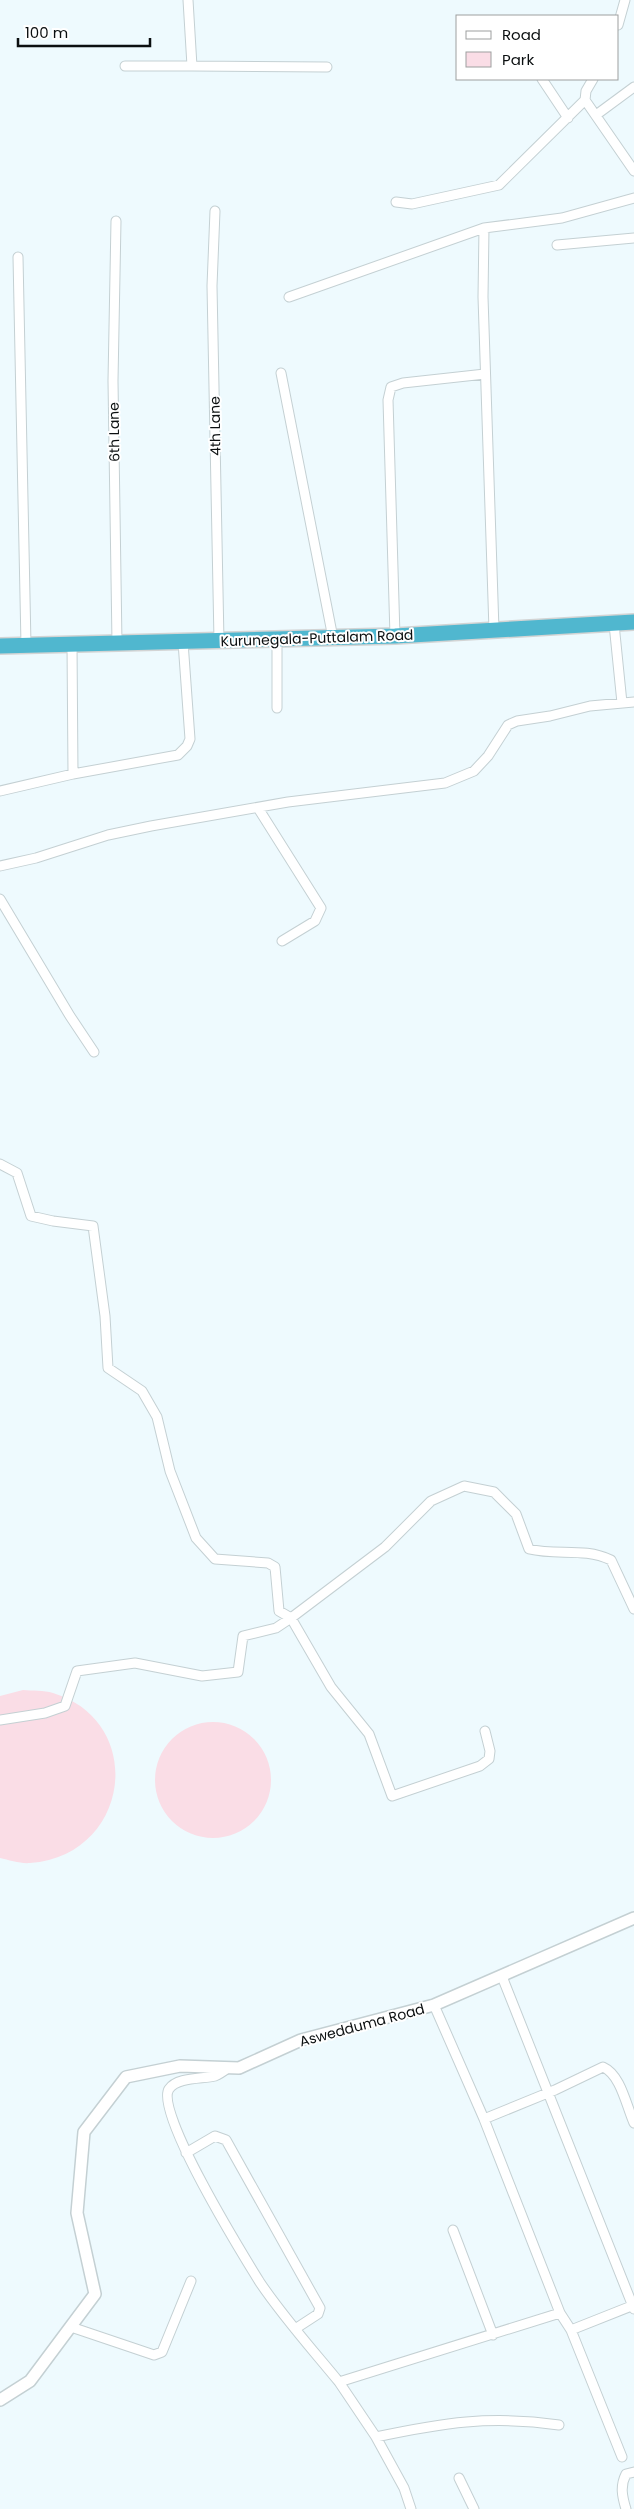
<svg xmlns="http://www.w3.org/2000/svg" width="634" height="2509" viewBox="0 0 634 2509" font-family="Poppins,sans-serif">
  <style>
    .green { fill: #fadde6 }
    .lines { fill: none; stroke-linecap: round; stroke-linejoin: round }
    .minor-casing { stroke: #c4d0d3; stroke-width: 11 }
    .tertiary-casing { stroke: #c4d0d3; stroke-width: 14 }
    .trunk-casing { stroke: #d3d4d4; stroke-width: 18 }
    .minor { stroke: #fff; stroke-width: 9 }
    .tertiary { stroke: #fff; stroke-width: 11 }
    .trunk { stroke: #50b7cf; stroke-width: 15 }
    .labels { text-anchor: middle; stroke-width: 4; stroke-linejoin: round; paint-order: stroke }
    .street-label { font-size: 14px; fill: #0b0f10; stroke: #fff }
  </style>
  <rect width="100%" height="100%" fill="#eefafe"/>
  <path class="green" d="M23,1690C32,1691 44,1690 53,1693C148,1722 130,1856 30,1863C21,1864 9,1860 0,1858V1696Z
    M155 1780a58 58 0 1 1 116 0a58 58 0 1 1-116 0Z"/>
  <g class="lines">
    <g class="minor-casing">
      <path id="minor" d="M188,0L192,66L327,67
        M618,25L625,0
        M125,66H192
        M542,79L568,118
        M593,79L586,91L585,100L634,171
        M596,115L634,87
        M396,202L412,204L499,185L585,100
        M215,211L212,286L219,641
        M116,221L113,381L117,643
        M484,228L483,297L494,630
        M557,245L634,238
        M18,257L26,645
        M289,297L484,228L562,218L634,198
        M281,373L333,638
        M614,624L622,703
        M395,636L388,400L391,387L403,383L485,374
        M72,644L73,774
        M277,708V640
        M0,791L73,774L178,755L187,746L190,739L183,642
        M258,808L321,908L315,921L282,941
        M0,866L36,858L108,835L151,826L288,802L445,783L474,771L488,756L508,725L517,721L550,716L590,706L634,702
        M0,899L70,1016L94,1052
        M0,1164L17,1173L31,1216L53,1221L93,1226L105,1316L108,1368L142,1391L157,1417L170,1471L196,1538L215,1559L268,1563L275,1567L279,1611L291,1618L331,1687L369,1734L392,1796L480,1766L489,1759L490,1751L485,1731
        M0,1720L45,1713L65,1706L77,1671L135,1663L202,1676L238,1672L243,1636L276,1628L291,1618L385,1547L431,1501L464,1486L494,1492L516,1514L529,1549C558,1556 583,1547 611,1560L634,1609
        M503,1979L634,2309
        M228,2068C224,2071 220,2074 215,2076C202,2079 177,2077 169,2089C154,2111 243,2255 259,2281C283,2317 312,2349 339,2382L560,2313L484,2119L434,2005
        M484,2119L555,2090L603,2067C621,2075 626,2105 634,2123
        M186,2153L215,2136L226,2140L320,2308L318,2314L295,2329
        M453,2230L493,2335
        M560,2313L571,2330L622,2457
        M71,2327L154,2355L162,2352L191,2281
        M571,2330L634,2305
        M339,2382L376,2437C442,2423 490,2415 559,2425
        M376,2437L404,2488L411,2509
        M459,2478L474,2509
        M626,2509C622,2496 620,2486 626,2474L634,2472"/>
    </g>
    <g class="tertiary-casing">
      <path id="tertiary" d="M0,2400L30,2381L95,2294L77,2213L84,2132L126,2077L180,2066L239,2068L301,2040L434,2005L634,1918"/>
    </g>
    <g class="trunk-casing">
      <path id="trunk" d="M0,646L395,636L634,622"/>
    </g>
    <use href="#minor" class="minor"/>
    <use href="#tertiary" class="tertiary"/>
    <use href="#trunk" class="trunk"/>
  </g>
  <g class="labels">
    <g class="street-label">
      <text transform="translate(215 426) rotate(-91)" y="5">4th Lane</text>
      <text transform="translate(114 432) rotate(-91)" y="5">6th Lane</text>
      <text transform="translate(317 638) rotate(-2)" y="5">Kurunegala-Puttalam Road</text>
      <text transform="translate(362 2025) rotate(-15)" y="5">Aswedduma Road</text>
    </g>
  </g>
  <rect x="456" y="15" width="162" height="65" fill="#ffffff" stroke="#9d9f9f"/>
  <rect x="466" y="31" width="25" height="8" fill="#ffffff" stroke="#9d9f9f"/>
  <text x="502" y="40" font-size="15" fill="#0b0f10">Road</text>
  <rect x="466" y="52" width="25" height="15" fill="#fadde6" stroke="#9d9f9f"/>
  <text x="502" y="65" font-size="15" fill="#0b0f10">Park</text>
  <path d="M18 38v8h132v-8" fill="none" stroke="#0b0f10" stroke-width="2.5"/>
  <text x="25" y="38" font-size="15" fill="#0b0f10" stroke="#ffffff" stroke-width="4" paint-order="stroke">100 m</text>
</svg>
